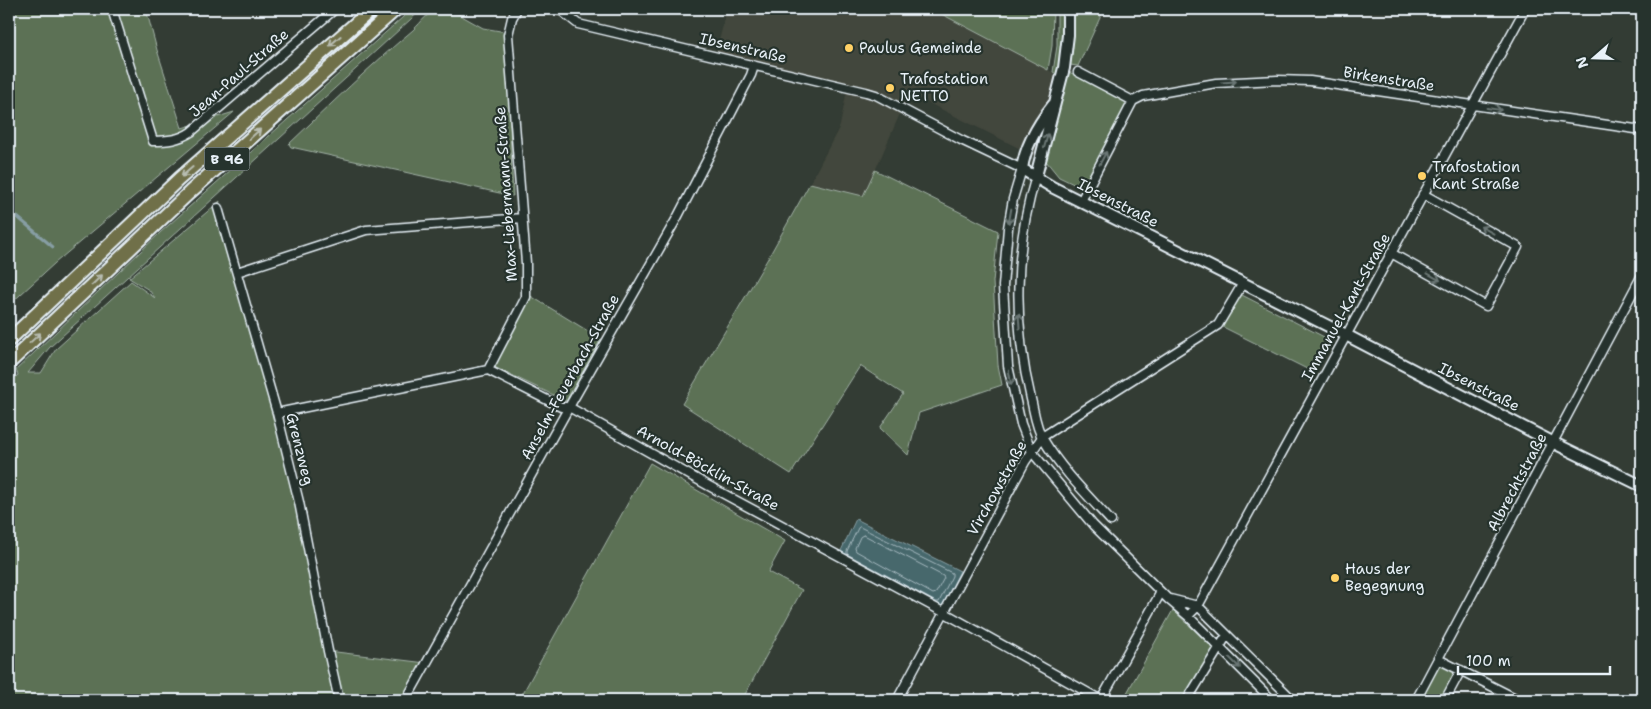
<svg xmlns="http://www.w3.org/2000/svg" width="1651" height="709" viewBox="0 0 1651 709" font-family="'Shantell Sans',sans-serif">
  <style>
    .built { fill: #43473c }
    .green { fill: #5b7155; stroke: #a2b1a6 }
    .water { fill: #46676c; stroke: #879ea4 }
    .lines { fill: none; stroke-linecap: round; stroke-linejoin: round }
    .shore { stroke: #a7bac0; stroke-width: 1 }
    .stream { stroke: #879ea4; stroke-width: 3 }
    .minor-casing { stroke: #e8f1f8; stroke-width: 11 }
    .tertiary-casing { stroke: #e8f1f8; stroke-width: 14 }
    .trunk-casing { stroke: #e8f1f8; stroke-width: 16 }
    .minor { stroke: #26332d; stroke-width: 8 }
    .tertiary { stroke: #26332d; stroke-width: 10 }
    .trunk { stroke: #70704a; stroke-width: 12 }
    .oneway { stroke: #b8bdb2 }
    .oneway2 { stroke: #6a7674 }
    .poi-dot { fill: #ffd166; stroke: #26332d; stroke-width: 2 }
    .labels { text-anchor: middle; stroke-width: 4.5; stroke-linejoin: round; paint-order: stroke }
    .shield { fill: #26332d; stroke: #aeb8bb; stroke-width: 1 }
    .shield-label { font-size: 14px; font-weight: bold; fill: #e8f1f8 }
    .street-label { font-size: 15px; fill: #e8f1f8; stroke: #26332d }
    .poi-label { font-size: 15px; fill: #e8f1f8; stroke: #26332d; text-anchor: start }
  </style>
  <rect width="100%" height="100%" fill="#333c34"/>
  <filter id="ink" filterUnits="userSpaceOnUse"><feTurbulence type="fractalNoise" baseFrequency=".02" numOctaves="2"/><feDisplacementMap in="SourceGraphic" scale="10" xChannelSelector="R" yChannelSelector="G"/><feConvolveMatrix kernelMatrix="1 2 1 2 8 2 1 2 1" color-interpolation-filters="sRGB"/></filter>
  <g filter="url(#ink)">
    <path class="built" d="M727,9H932L1067,80L1045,161L909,93L864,196L810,183L840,126L848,85L715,57Z"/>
    <path class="green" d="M9,9H146L157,50L182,128L234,112L55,263L9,305Z
      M412,9H422L50,347L28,373H41L56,349L131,281L155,298L149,290L129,278L220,201L218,208L277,413L328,651L426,663L406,700H9V383L18,375L16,370L161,232Z
      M439,9L453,11L483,28L506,32L513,196L291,147L289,144C330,105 370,66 413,30C422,22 428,11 439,9Z
      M932,9H1053L1052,46L1048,70Z
      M1057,9H1063C1064,31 1062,53 1058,75L1053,72L1057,46Z
      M1073,9H1104L1078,66L1070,65L1074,33Z
      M1069,72L1125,100L1128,106L1082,188L1059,177L1046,161Z
      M875,170L998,231L993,282L998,365L1002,385L919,413L908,455L880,428L903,394L860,366L791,474L682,404L767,260L810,183L863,196Z
      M1238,293L1330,340L1313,372L1219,325Z
      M529,295L601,339L566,401L492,366Z
      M650,463L785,541L768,572L802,590L742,700H519Z
      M1173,610L1214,649L1182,700H1123Z
      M1439,660L1459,670L1443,700H1417Z"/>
    <path class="water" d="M856,519L960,571L940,610L839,555Z"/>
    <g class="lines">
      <path class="shore" d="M860,527L952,573V576L939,602H936L847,554V551L858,528Z
        M864,535L943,576L944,578L936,593L933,594L856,551L855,548L860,537Z"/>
      <path class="stream" d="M9,210L53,247"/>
      <g class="minor-casing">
        <path id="minor" d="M112,9L153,141C167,141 179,140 191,132L335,9
          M559,9L578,24L866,92L876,95L961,140L1022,169L1013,199L1008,228L1003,286L1008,366L1021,424L1032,452L1093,525L1168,599L1188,616L1272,700
          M1078,72L1133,101
          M1036,176C1014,248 1013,325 1031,399C1034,411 1036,428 1043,439C1061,469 1087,495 1111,521
          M1081,201L1133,101L1143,96L1216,83L1277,80L1310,81L1642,130
          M218,208L277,413L299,502L328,651L339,700
          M1391,253L1486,306L1518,247L1423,194
          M237,272L366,230L522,218
          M488,370L526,297V263L508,35L512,18L517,9
          M277,413L488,370L561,407H569L709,486L945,613L1101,700
          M1170,599L1198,606L1293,700
          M1188,616L1198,606L1525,9
          M1438,659L1519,700
          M406,700L569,407L677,218L751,75L754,66
          M897,700L1025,462L1042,437L1218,325L1243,283
          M1101,700L1161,592
          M1187,700L1227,635
          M1416,700L1642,275
          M1445,700L1461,670"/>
      </g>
      <g class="tertiary-casing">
        <path id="tertiary" d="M1053,105C1039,123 1025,146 1022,169L1052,187L1346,335L1554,443L1642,486
          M1036,176L1064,68L1068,35V9"/>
      </g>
      <g class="trunk-casing">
        <path id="trunk" d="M9,340L179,179L372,9
          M9,363L190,192L396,9"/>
      </g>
      <use href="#minor" class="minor"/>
      <use href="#tertiary" class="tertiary"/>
      <use href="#trunk" class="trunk"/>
    </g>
    <defs><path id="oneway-shaft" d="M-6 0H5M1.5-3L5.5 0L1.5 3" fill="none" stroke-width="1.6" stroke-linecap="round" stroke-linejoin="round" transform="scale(1.25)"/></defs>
    <g class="oneway">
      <use href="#oneway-shaft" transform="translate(335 41) rotate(139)"/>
      <use href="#oneway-shaft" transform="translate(255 134) rotate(-42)"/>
      <use href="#oneway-shaft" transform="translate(187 172) rotate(139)"/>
      <use href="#oneway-shaft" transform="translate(97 280) rotate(-44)"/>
      <use href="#oneway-shaft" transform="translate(35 338) rotate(-43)"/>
    </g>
    <g class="oneway2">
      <use href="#oneway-shaft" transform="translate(1229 82) rotate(-4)"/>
      <use href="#oneway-shaft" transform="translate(1494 109) rotate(8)"/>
      <use href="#oneway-shaft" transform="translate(1046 141) rotate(-74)"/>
      <use href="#oneway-shaft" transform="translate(1103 158) rotate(-62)"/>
      <use href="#oneway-shaft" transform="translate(1010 216) rotate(100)"/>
      <use href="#oneway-shaft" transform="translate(1487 230) rotate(-151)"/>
      <use href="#oneway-shaft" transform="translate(1434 277) rotate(29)"/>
      <use href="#oneway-shaft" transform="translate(1019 321) rotate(-94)"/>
      <use href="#oneway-shaft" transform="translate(1010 378) rotate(80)"/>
      <use href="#oneway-shaft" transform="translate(1235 663) rotate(45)"/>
    </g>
  </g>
  <g class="poi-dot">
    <circle cx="849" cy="48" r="5"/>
    <circle cx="890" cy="88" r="5"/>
    <circle cx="1422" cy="176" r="5"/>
    <circle cx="1335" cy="578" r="5"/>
  </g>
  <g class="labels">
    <rect class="shield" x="204.5" y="147.5" width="45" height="23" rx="4"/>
    <g class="shield-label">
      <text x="227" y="164">B 96</text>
    </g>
    <g class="street-label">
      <text transform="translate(743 48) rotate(13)" y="5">Ibsenstraße</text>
      <text transform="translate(239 73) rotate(-41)" y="5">Jean-Paul-Straße</text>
      <text transform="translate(1389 79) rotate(9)" y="5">Birkenstraße</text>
      <text transform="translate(506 194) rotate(-94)" y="5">Max-Liebermann-Straße</text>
      <text transform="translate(1118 203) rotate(27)" y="5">Ibsenstraße</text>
      <text transform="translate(1346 307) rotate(-61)" y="5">Immanuel-Kant-Straße</text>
      <text transform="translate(570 377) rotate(-61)" y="5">Anselm-Feuerbach-Straße</text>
      <text transform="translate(1479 387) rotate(27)" y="5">Ibsenstraße</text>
      <text transform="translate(300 449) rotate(76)" y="5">Grenzweg</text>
      <text transform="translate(708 468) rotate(29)" y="5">Arnold-Böcklin-Straße</text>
      <text transform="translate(1517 482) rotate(-62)" y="5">Albrechtstraße</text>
      <text transform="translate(997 488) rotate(-61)" y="5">Virchowstraße</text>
    </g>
    <g class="poi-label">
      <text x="859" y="53">Paulus Gemeinde</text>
      <text x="900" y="84">Trafostation<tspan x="900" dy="17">NETTO</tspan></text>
      <text x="1432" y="172">Trafostation<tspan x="1432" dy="17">Kant Straße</tspan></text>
      <text x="1345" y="574">Haus der<tspan x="1345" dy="17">Begegnung</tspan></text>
    </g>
  </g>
  <rect width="1651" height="709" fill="none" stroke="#26332d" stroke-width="30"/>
  <rect x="15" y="15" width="1621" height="679" fill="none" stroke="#e8f1f8" stroke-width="2" filter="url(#ink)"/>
  <g transform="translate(1594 58) rotate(250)" stroke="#26332d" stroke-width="4" paint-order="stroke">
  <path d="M0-4L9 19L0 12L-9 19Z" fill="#e8f1f8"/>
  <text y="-8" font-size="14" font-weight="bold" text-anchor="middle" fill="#e8f1f8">N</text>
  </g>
  <path d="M1458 666v8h152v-8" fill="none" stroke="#e8f1f8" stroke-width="2.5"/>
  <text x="1466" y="666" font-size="15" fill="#e8f1f8" stroke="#26332d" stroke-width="4" paint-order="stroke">100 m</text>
</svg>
